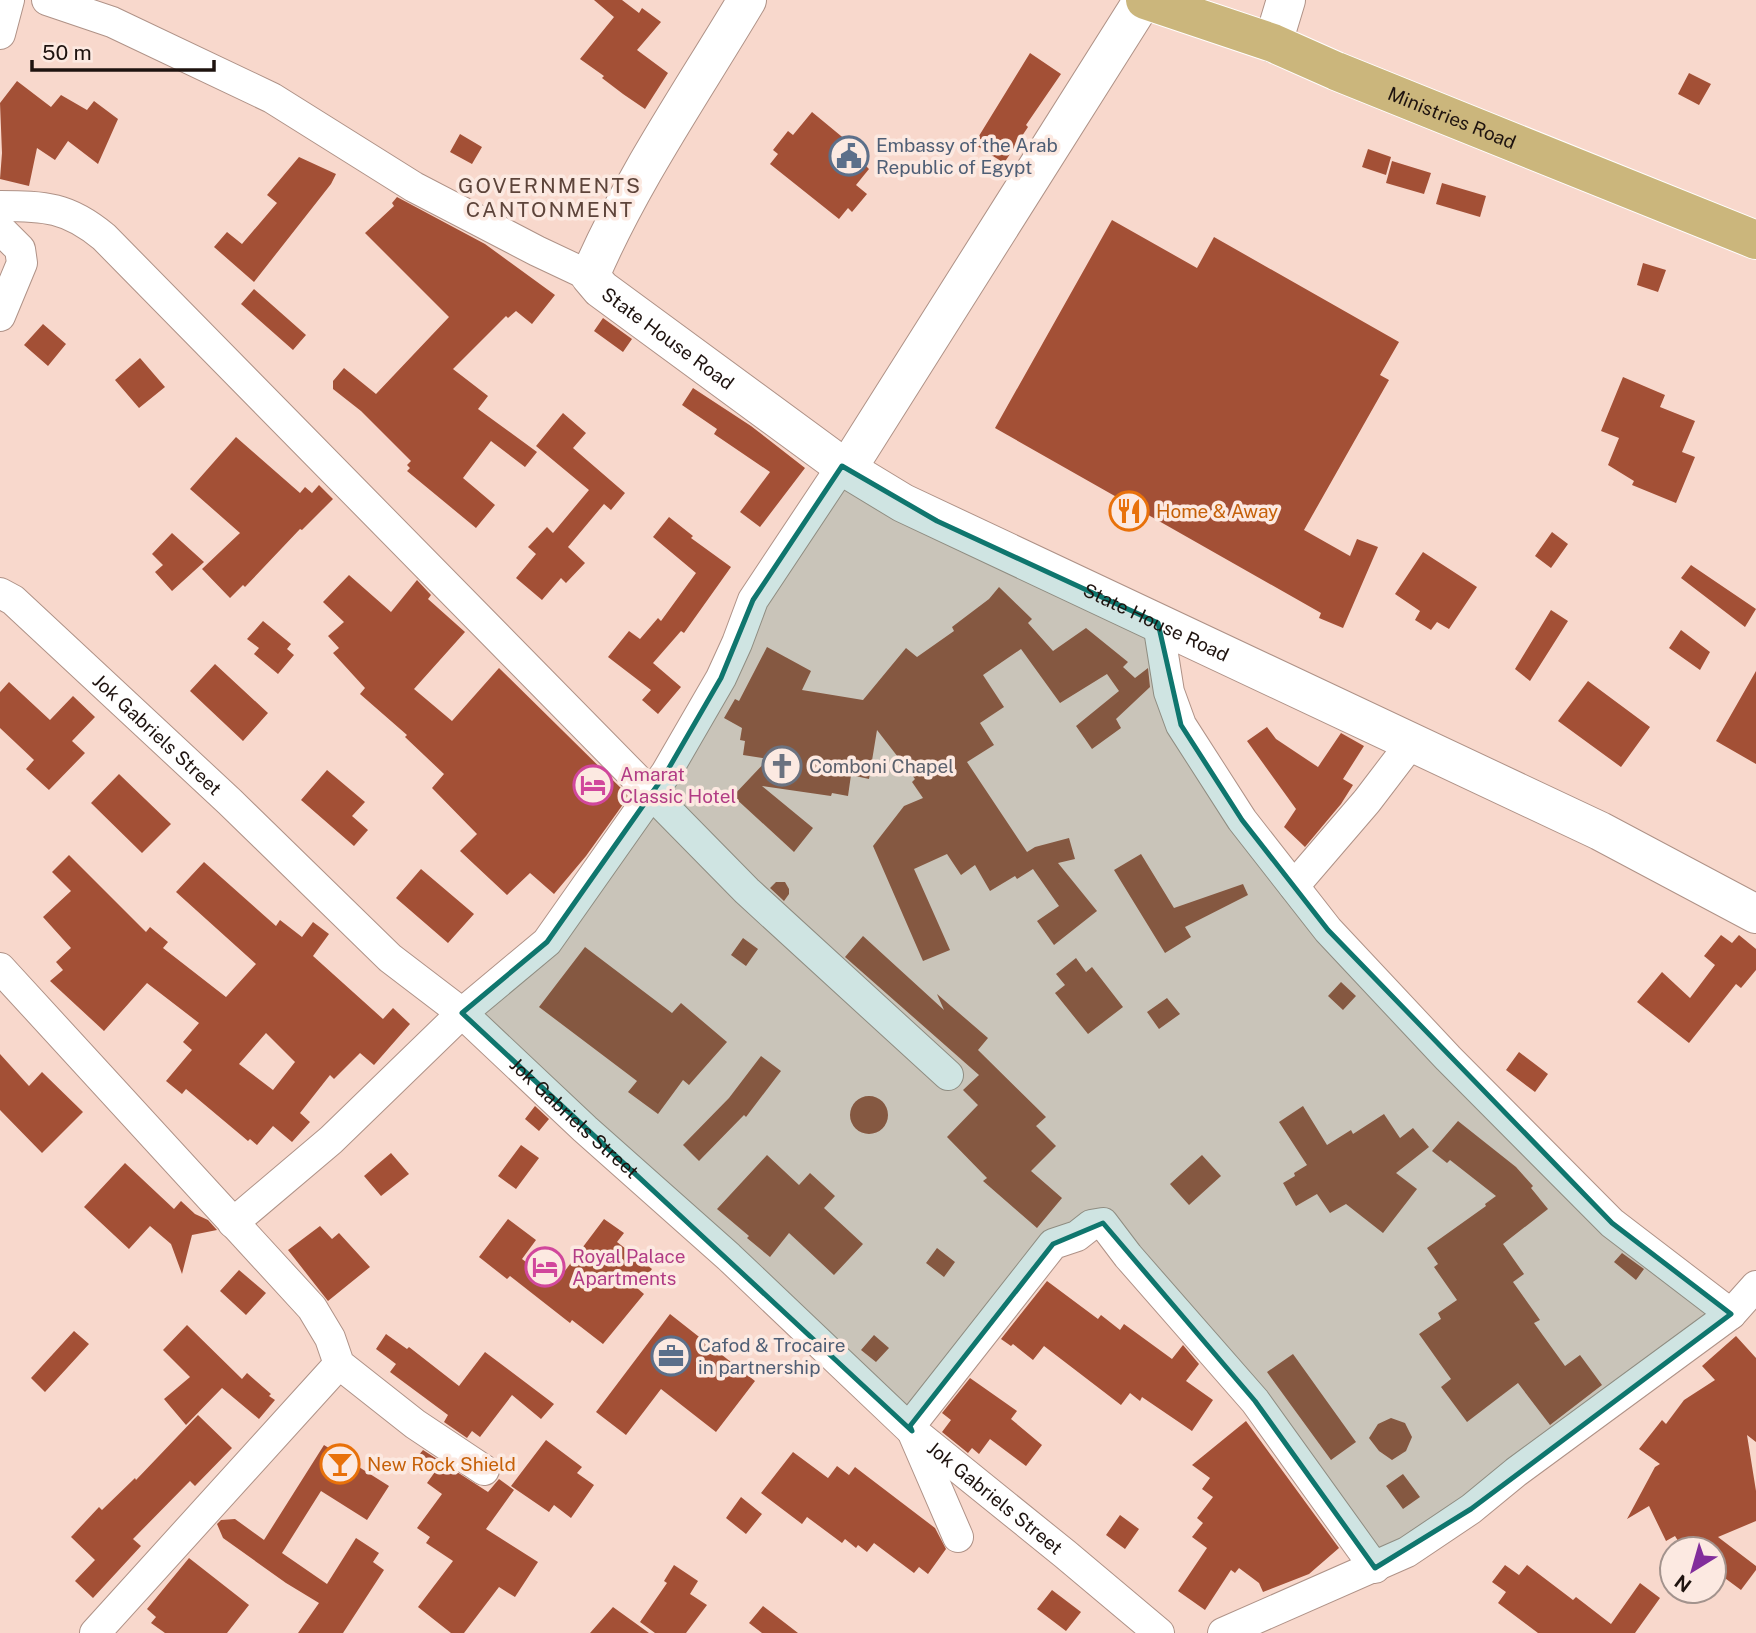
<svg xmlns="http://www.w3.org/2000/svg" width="1756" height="1633" viewBox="0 0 1756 1633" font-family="'Public Sans',sans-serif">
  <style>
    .building { fill: #a35036; fill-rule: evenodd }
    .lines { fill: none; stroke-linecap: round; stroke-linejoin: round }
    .street-casing { stroke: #af9287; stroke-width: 32 }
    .secondary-casing { stroke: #af9287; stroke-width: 40 }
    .primary-casing { stroke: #fff; stroke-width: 40 }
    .street { stroke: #fff; stroke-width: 30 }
    .secondary { stroke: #fff; stroke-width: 38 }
    .primary { stroke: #cbb67c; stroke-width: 38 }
    .marked { fill: #0f766e; fill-opacity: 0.2; stroke: #0f766e; stroke-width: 5; stroke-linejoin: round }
    .labels { text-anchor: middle; stroke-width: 7; stroke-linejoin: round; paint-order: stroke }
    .street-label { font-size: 19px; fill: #1e130f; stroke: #fce9e1 }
    .service-label { font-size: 19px; fill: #4e5e75; stroke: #fce9e1; text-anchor: start }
    .food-label { font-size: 19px; fill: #c56008; stroke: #fce9e1; text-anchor: start }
    .worship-label { font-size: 19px; fill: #5b616d; stroke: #fce9e1; text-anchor: start }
    .hotel-label { font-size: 19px; fill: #b23c85; stroke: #fce9e1; text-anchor: start }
    .neighbourhood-label { font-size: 21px; letter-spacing: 2px; fill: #5d443a; stroke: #fce9e1 }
  </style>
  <rect width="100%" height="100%" fill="#f8d8cc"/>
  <path class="building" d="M594,0H622L639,13L642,8L661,22L637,50L668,73L645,109L623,94L602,78L604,76L580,59L614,17Z
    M1030,53L1061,74L1026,125L1028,127L1004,163L974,144Z
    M1689,73L1711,84L1699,105L1678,94Z
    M17,81L51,107L61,95L87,110L94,101L118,119L98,164L68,141L55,160L37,148L29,186L0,179L2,153L0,103Z
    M812,112L864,155L860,160L869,169L856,185L867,194L852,212L848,208L839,219L770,164L778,154L773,150L788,131L793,135Z
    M460,134L482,147L472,164L450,152Z
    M1368,149L1391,157L1386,175L1362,167Z
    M299,157L336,174L331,184L254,282L214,247L227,232L242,244L277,203L267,195Z
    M1392,161L1431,173L1424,194L1386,183Z
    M1442,183L1486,196L1480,217L1436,204Z
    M397,197L485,244L555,295L532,324L516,311L508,318L506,316L453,369L488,396L478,409L537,452L525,467L491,441L463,478L495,505L476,528L407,471L410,468L407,465L411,461L361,411L333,389V381L344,368L376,394L449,317L365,233L394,206L392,203Z
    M1112,220L1197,268L1214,237L1399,342L1380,375L1389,380L1304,530L1350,556L1357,539L1378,547L1343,628L1319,618L1321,613L995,428Z
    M1643,263L1666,270L1658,292L1637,285Z
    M254,289L306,335L293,350L241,304Z
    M603,318L632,339L623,352L594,331Z
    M43,324L66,344L48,366L24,345Z
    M140,358L165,387L139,408L115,380Z
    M1623,377L1665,395L1660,407L1695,421L1682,452L1695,457L1676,503L1632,485L1634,481L1608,465L1619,438L1601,431Z
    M693,388L751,426L805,468L760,527L740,512L770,472L714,434L717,429L682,405Z
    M563,413L586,433L573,448L625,493L611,510L604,504L568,547L585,563L566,583L561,578L542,600L516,578L536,554L528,547L547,527L553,533L589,490L536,446Z
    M236,437L300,493L305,487L312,493L319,485L333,499L302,530L300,529L245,587L243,585L230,598L202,569L240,533L190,489Z
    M669,517L693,536L691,538L731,567L684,633L681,631L653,663L681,687L658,714L642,700L651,690L608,657L629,631L640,639L658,618L661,621L696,573L653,537Z
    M1552,532L1568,544L1551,568L1535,556Z
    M172,533L204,562L172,591L155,572L163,565L152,554Z
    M1423,552L1477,587L1449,629L1437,622L1431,630L1415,620L1420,611L1395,594Z
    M1691,565L1756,609L1745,627L1681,578Z
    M349,575L391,612L417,580L431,595L428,599L465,632L414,689L452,721L499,668L629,796L586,856L554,894L530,873L507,895L460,851L477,834L432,788L444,774L405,737L407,735L360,694L365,688L333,653L339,648L328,636L344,622L323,602Z
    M999,587L1032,619L1028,623L1053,651L1086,628L1128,662L1123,667L1135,678L1148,668L1150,687L1116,719L1121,728L1092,749L1076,726L1119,691L1107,674L1060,703L1021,649L983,675L1004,707L980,723L994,745L967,762L1027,852L1035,847L1069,838L1075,859L1058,863L1097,911L1054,945L1037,921L1059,906L1033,869L1017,879L1015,876L990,891L975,865L961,875L947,854L914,869L950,950L923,961L873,846L904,806L923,798L912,782L915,779L877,730L869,779L851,775L848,796L832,793L831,796L762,786L813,828L794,852L733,796L768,759L743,755L745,741L740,740L742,728L724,718L735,699L739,701L767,647L811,671L802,690L863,700L906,648L917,657L954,631L952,627L989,599Z
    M1551,610L1568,621L1530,681L1515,669Z
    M263,621L291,644L287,649L294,655L278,674L254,654L259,648L247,639Z
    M1681,630L1710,652L1700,670L1669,648Z
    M215,664L268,713L243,741L190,691Z
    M1756,671V764L1716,741Z
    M1588,681L1650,727L1621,767L1558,721Z
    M9,682L50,720L73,696L95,717L72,741L85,753L49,790L26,769L34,760L0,728V692Z
    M1267,727L1276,739L1318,767L1341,733L1364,746L1343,779L1353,785L1341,804L1305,847L1284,827L1296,809L1247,741Z
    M327,770L365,802L352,816L368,830L354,846L301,800Z
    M119,774L171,824L142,853L91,803Z
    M1141,854L1174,908L1243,884L1248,895L1185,927L1191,937L1165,953L1114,870Z
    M69,855L146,932L150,927L168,942L163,948L226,997L256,964L176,892L204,862L276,926L280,920L302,937L313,922L329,934L313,956L383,1019L393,1008L410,1024L374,1065L360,1053L334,1079L330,1075L300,1113L310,1122L292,1142L273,1126L257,1145L250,1139L248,1141L186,1089L182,1094L166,1081L192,1050L183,1042L199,1023L147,983L104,1031L50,981L63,970L56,962L71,948L43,917L71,891L52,872ZM266,1033L295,1062L273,1090L239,1064Z
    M421,869L474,914L448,943L396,898Z
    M776,882H785L789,889V894L784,901L770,888Z
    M1721,935L1732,943L1739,935L1756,949V970L1741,988L1736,984L1689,1043L1637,1002L1662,972L1690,998L1715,965L1704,956Z
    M863,936L944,1010L937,994L988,1038L978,1050L1046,1117L1036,1126L1056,1146L1031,1171L1062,1198L1037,1228L983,1181L987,1178L947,1137L978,1105L963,1090L979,1075L845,957Z
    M743,938L758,949L746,966L731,955Z
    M585,947L672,1013L681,1003L727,1042L689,1085L683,1080L658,1114L628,1092L637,1081L539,1007Z
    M1076,958L1086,972L1092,967L1123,1007L1088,1034L1055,993L1065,985L1056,974Z
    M1341,982L1356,996L1343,1010L1328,996Z
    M1167,998L1180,1014L1159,1029L1147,1012Z
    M1519,1052L1548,1074L1535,1092L1506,1070Z
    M0,1054L29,1086L42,1072L83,1112L42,1153L0,1110Z
    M761,1056L781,1071L746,1117L744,1115L699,1161L683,1145L729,1098Z
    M850 1115a19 19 0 1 1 38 0a19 19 0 1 1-38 0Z
    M535,1106L549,1119L539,1131L525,1119Z
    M1303,1106L1327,1145L1351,1130L1353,1134L1384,1114L1400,1138L1413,1128L1429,1147L1396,1173L1417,1189L1383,1233L1346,1204L1330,1213L1317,1194L1296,1206L1283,1183L1295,1176L1294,1173L1307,1165L1279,1122Z
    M1458,1121L1516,1167L1533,1186L1531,1188L1548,1209L1503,1244L1524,1274L1513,1282L1540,1320L1534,1323L1565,1366L1580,1355L1602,1385L1550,1425L1518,1383L1467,1422L1441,1387L1451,1379L1419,1334L1441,1319L1438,1313L1457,1300L1434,1267L1438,1264L1427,1248L1486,1206L1485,1204L1496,1196L1450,1160L1447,1163L1432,1151Z
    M521,1145L539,1158L516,1189L498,1176Z
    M391,1153L409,1174L381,1196L364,1176Z
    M767,1155L799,1185L810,1173L835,1196L824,1208L863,1244L834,1275L789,1233L770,1257L747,1238L749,1236L717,1209Z
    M1202,1155L1221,1176L1189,1205L1170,1184Z
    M125,1163L174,1209L181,1201L195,1214L208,1220L217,1230L192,1235L182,1274L171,1244L150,1226L129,1249L84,1207Z
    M508,1219L536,1240L522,1259L555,1284L604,1219L624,1233L617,1242L652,1269L637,1288L644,1294L603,1344L572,1320L570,1323L510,1276L507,1279L479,1257Z
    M320,1226L332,1239L339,1233L370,1267L328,1301L288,1250Z
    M937,1248L955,1262L944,1277L926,1263Z
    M1622,1253L1644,1269L1636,1280L1614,1262Z
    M239,1270L266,1293L246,1315L220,1291Z
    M1047,1281L1098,1319L1101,1315L1120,1330L1124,1324L1172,1359L1183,1345L1199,1364L1186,1381L1213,1400L1192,1431L1142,1397L1140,1401L1130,1393L1121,1405L1044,1346L1033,1360L1013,1344L1011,1346L1001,1339Z
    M670,1314L755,1381L716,1432L661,1389L626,1435L596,1412Z
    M187,1325L242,1379L247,1373L271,1394L269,1396L275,1400L259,1419L222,1388L186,1425L164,1399L190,1377L163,1350Z
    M74,1331L89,1344L45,1392L31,1378Z
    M386,1334L407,1349L409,1347L459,1386L485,1352L554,1404L541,1419L512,1395L480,1437L472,1431L467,1438L444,1422L448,1415L390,1372L396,1364L376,1349Z
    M874,1335L889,1348L876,1362L861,1350Z
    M1736,1336L1756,1358V1442L1747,1435L1756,1491V1521L1718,1537L1756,1566V1570L1741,1590L1714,1570V1549H1683L1675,1536L1666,1541L1649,1506L1627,1519L1655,1467L1660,1464L1639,1449L1662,1420L1666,1424L1684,1400L1715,1380L1702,1366Z
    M1293,1354L1356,1442L1331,1460L1267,1372Z
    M970,1378L1017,1411L1011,1419L1042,1445L1026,1466L990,1439L979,1454L972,1448L968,1453L942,1432L951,1420L942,1413Z
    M198,1415L232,1448L195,1486L190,1481L133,1539L141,1546L93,1598L75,1581L95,1560L71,1537L99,1507L102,1510L135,1478L136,1480Z
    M1391,1418L1405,1423L1412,1437L1406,1451L1392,1460L1379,1451L1369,1438L1378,1424Z
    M1246,1421L1339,1548L1309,1574L1263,1592L1259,1583L1239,1568L1235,1573L1231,1570L1205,1610L1178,1591L1207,1548L1192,1537L1203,1523L1197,1518L1213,1497L1202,1489L1210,1478L1192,1465Z
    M546,1440L582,1467L577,1473L594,1485L571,1518L554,1505L549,1512L511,1486Z
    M324,1445L389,1486L367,1520L321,1491L282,1553L327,1584L356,1538L379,1553L373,1562L384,1570L343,1633H298L319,1603L286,1583L223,1538L217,1524L221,1520L235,1519L264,1540Z
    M423,1450L488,1492L499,1479L514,1490L486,1529L538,1562L515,1597L499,1587L464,1633H451L418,1607L453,1561L426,1543L430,1537L417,1528L442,1494L427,1483L437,1469L418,1456Z
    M793,1452L828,1478L837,1466L849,1475L855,1467L935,1528L946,1549L928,1574L919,1567L914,1573L874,1543L867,1552L858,1545L856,1548L845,1539L842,1543L807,1517L802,1524L761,1493Z
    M1403,1474L1420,1497L1403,1509L1386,1486Z
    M741,1497L762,1514L746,1534L726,1518Z
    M1120,1515L1139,1529L1125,1549L1106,1535Z
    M189,1558L249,1605L227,1633H165L151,1623L156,1617L147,1609Z
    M674,1565L698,1581L690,1594L707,1605L686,1633H655L640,1622L667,1583L664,1581Z
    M1505,1565L1519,1575L1527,1565L1573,1600L1576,1597L1611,1624L1640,1583L1660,1598L1635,1633H1538L1498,1603L1506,1592L1492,1582Z
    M1052,1590L1081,1612L1066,1631L1037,1609Z
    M763,1606L798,1633H762L749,1623Z
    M613,1607L649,1633H590Z"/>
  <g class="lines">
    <g class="street-casing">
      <g id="street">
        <path d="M47,0L112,22L272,98L414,187L537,251L590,276"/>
        <path d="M0,34L9,0"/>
        <path d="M0,206C45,206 68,207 104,237L747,891L948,1075"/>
        <path d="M0,229L20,249L22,263L0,316"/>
        <path id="s1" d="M0,593L13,600L230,802L390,958L462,1013L585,1129L729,1257L909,1428L1065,1554L1159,1633"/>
        <path d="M1158,623L1169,692L1181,725L1242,820L1328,930L1448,1058L1612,1223L1731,1314"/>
        <path d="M1294,886L1367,801L1412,742"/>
        <path d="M0,968L312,1308L330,1338L339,1364L415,1424L484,1470"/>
        <path d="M233,1223L331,1140L462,1013L547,942L666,773L721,678L737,643L753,600L842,466"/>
        <path d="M958,1537L910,1426L1053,1244L1077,1236L1091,1225L1103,1223L1128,1256L1255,1401L1375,1568"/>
        <path d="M95,1633L339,1364"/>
        <path d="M1223,1633L1407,1552L1471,1509L1516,1472L1731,1314L1756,1286"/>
      </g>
    </g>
    <g class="secondary-casing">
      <g id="secondary">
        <path id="s2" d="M747,0C694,89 630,182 590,276L601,289L842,466L903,503L1600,831L1756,914"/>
        <path d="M1273,43L1286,0"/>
        <path d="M847,469L1143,0"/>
      </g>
    </g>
    <g class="primary-casing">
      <g id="primary">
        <path id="s3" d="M1145,0L1273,43L1336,71L1756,240"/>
      </g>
    </g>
    <use href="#street" class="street"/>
    <use href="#secondary" class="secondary"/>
    <use href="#primary" class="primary"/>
  </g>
  <path class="marked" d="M842,466L937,521L1158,623L1181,725L1242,820L1328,930L1612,1223L1731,1314L1471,1509L1375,1568L1255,1401L1103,1223L1053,1244L910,1426L912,1431L462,1013L547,942L666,773L721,678L753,600Z"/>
  <defs>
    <g id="civic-ring" transform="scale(2.0125)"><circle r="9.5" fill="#fce9e1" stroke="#5c6f8a" stroke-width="1.5"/><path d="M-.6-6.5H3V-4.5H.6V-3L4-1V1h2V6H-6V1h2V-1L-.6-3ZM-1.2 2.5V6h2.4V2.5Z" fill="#5c6f8a"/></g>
    <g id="restaurant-ring" transform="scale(2.0125)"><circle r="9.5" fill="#fce9e1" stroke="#e8710a" stroke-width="1.5"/><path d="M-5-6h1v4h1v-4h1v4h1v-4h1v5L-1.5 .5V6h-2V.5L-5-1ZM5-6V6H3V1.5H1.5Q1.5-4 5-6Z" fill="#e8710a"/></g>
    <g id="church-ring" transform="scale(2.0125)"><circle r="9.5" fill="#fce9e1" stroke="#6b7280" stroke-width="1.5"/><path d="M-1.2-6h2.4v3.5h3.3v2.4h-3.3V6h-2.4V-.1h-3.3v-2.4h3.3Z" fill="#6b7280"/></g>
    <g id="hotel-ring" transform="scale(2.0125)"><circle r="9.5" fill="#fce9e1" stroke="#d1479c" stroke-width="1.5"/><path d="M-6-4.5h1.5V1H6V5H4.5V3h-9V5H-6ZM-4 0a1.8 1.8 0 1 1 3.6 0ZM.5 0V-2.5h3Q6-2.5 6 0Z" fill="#d1479c"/></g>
    <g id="office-ring" transform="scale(2.0125)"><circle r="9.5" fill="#fce9e1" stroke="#5c6f8a" stroke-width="1.5"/><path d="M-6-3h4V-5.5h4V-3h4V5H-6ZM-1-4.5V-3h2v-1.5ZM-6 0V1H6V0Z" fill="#5c6f8a"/></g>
    <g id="bar-ring" transform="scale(2.0125)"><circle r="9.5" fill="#fce9e1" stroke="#e8710a" stroke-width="1.5"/><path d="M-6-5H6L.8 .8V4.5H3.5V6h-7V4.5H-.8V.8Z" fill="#e8710a"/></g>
  </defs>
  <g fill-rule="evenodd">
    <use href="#civic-ring" x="849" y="156"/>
    <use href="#restaurant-ring" x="1129" y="511"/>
    <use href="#church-ring" x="782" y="766"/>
    <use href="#hotel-ring" x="593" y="785"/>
    <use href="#hotel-ring" x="545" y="1267"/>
    <use href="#office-ring" x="671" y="1356"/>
    <use href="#bar-ring" x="340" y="1464"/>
  </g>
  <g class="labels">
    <g class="street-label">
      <text dy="7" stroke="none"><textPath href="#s3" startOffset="329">Ministries Road</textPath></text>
      <text dy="7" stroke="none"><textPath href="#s2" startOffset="418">State House Road</textPath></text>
      <text dy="7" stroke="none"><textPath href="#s2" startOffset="985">State House Road</textPath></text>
      <text dy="7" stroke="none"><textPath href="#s1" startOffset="212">Jok Gabriels Street</textPath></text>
      <text dy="7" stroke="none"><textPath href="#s1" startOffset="779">Jok Gabriels Street</textPath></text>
      <text dy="7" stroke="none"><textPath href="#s1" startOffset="1346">Jok Gabriels Street</textPath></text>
    </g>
    <g class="service-label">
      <text x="876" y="152">Embassy of the Arab<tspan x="876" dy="22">Republic of Egypt</tspan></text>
      <text x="698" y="1352">Cafod &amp; Trocaire<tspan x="698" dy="22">in partnership</tspan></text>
    </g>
    <g class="food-label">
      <text x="1156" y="518">Home &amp; Away</text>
      <text x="367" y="1471">New Rock Shield</text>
    </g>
    <g class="worship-label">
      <text x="809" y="773">Comboni Chapel</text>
    </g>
    <g class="hotel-label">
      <text x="620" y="781">Amarat<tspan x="620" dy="22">Classic Hotel</tspan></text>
      <text x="572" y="1263">Royal Palace<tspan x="572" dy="22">Apartments</tspan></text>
    </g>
    <g class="neighbourhood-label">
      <text x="550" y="193">GOVERNMENTS<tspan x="550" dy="24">CANTONMENT</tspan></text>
    </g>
  </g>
  <g transform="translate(1693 1570) rotate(217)"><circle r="33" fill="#fce9e1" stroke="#a3938d" stroke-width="2"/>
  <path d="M0-5L12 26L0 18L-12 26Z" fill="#822d9b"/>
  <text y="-10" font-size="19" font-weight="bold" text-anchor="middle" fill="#1e130f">N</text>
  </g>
  <path d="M32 60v10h182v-10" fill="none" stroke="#1e130f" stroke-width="3.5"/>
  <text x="42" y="60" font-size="21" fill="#1e130f" stroke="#fce9e1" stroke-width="5" paint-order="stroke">50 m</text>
</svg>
